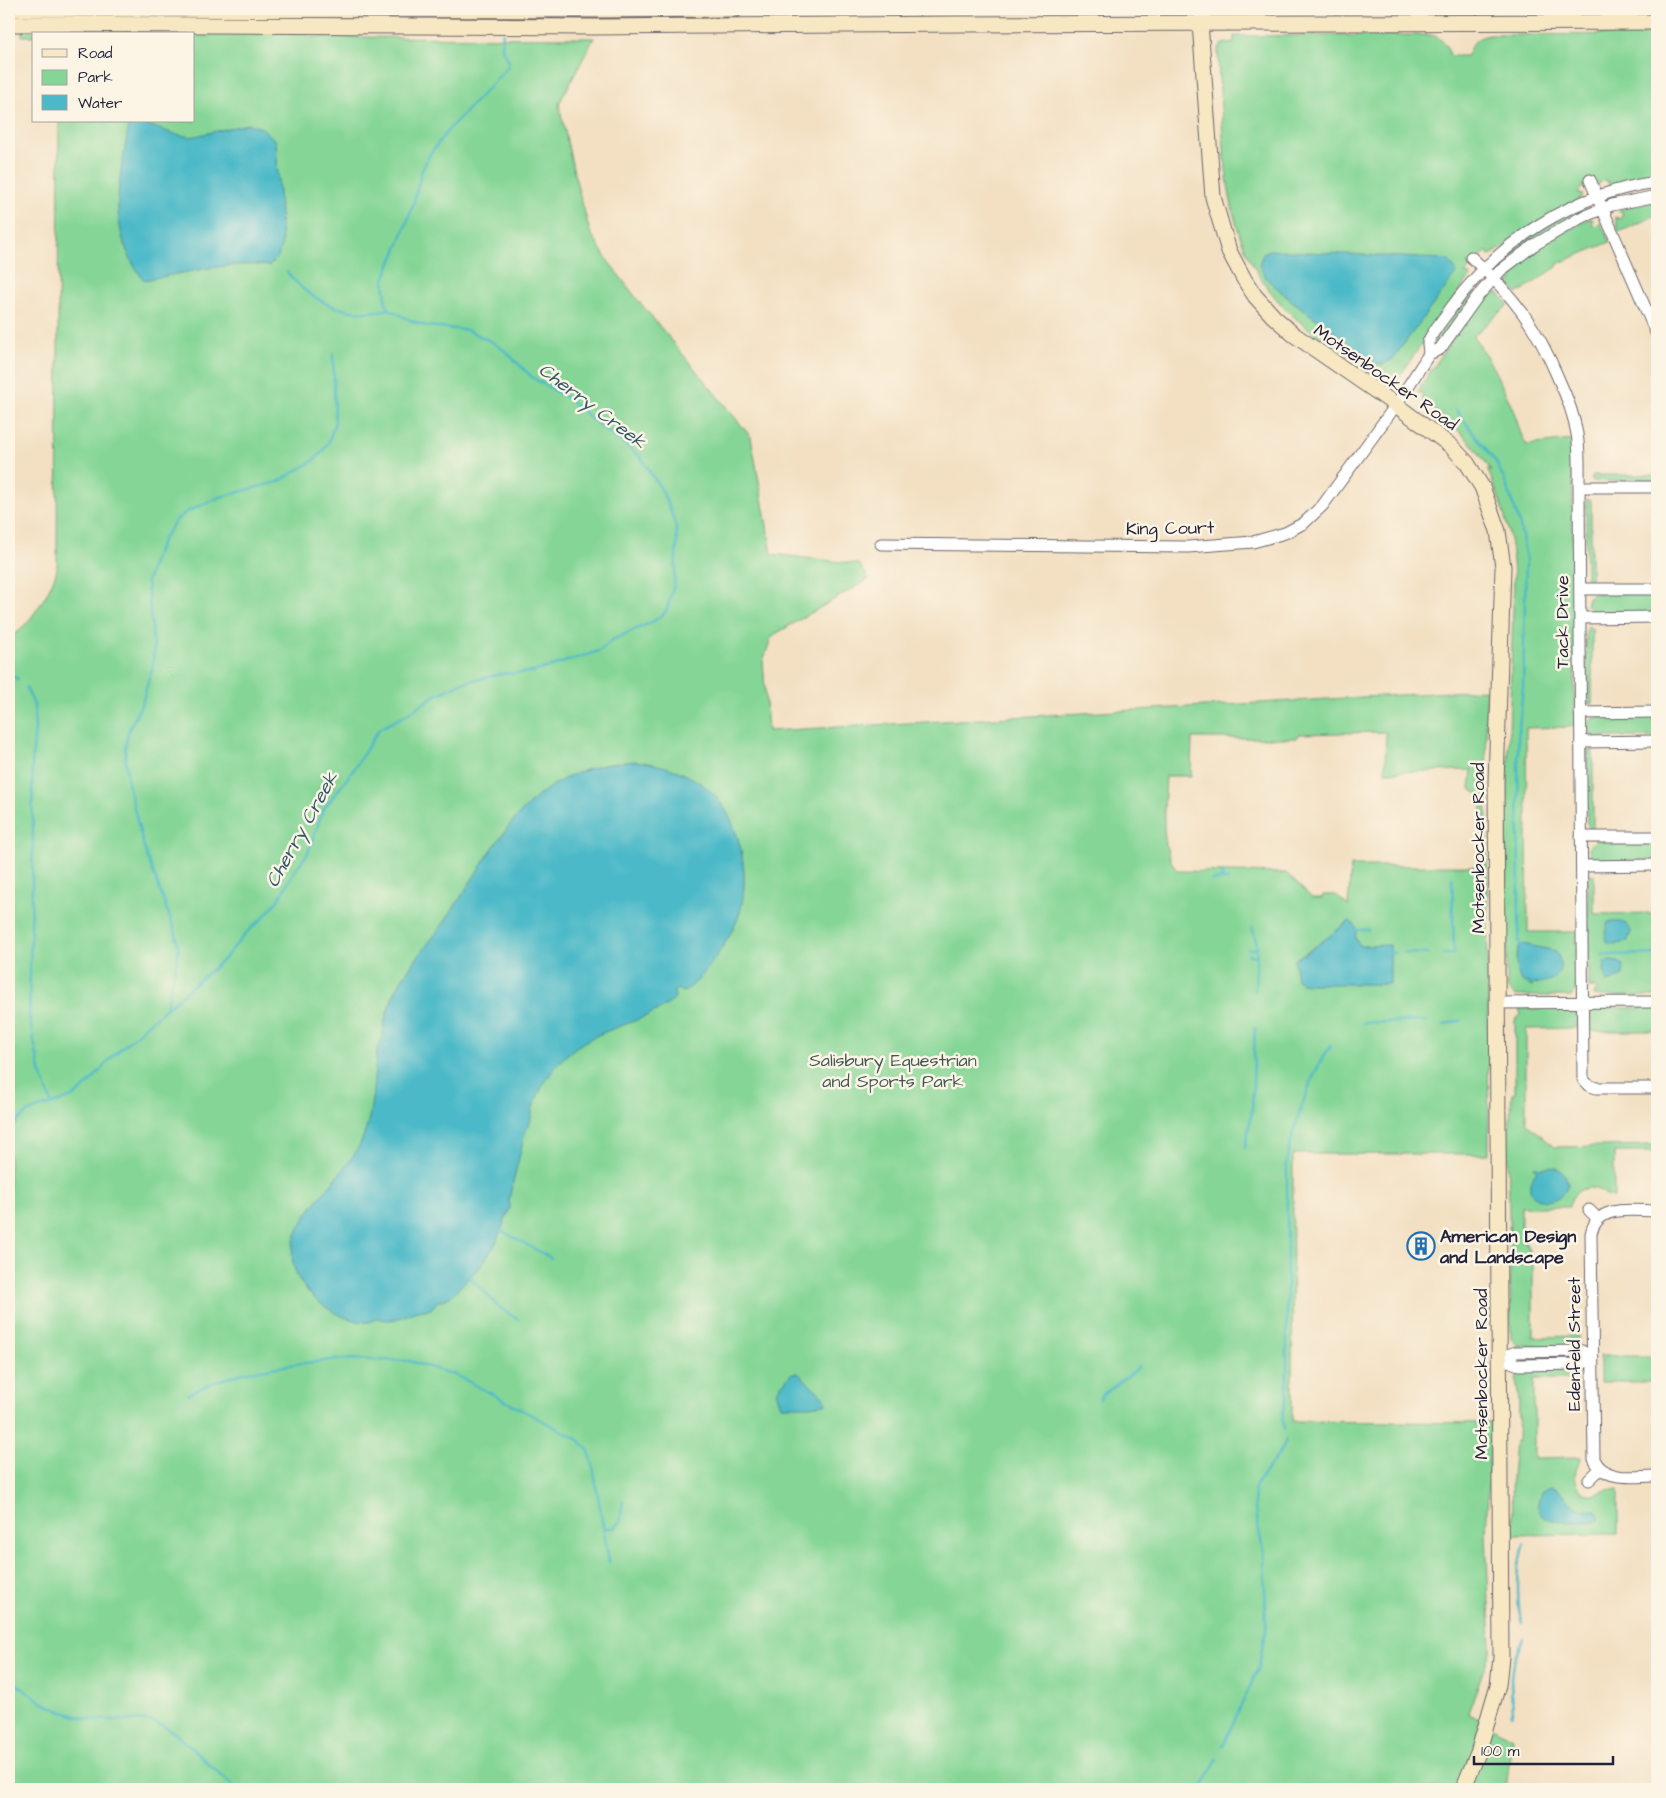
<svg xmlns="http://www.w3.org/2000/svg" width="1666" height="1798" viewBox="0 0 1666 1798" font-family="'Architects Daughter',sans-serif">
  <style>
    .green { fill: #85d696; stroke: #547c68; fill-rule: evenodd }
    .water { fill: #4cb9c8; stroke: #376e82 }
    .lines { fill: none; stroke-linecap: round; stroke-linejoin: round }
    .stream { stroke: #4cb9c8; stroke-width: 2.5 }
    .street-casing { stroke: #6b646b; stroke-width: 13 }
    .secondary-casing { stroke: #6b646b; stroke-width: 17 }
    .street { stroke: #fff; stroke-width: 11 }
    .secondary { stroke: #f7e8c3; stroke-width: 15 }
    .labels { text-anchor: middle; stroke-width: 5; stroke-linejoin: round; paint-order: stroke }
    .street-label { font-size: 18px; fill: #22223b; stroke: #fcf5e5 }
    .park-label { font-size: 18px; fill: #405856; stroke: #fcf5e5 }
    .poi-label { font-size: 18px; font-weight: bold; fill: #22223b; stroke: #fcf5e5; text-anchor: start }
    .water-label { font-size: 19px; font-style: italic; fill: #31576c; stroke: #fcf5e5 }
  </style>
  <rect width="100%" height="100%" fill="#fcf5e5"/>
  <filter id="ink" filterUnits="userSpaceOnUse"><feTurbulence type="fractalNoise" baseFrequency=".02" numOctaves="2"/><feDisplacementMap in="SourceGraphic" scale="10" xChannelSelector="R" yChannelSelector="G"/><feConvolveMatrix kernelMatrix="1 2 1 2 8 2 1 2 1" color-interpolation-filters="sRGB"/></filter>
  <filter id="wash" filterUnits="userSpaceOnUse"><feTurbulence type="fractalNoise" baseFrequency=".0096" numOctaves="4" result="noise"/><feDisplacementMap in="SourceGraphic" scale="20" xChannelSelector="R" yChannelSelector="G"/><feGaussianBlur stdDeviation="1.12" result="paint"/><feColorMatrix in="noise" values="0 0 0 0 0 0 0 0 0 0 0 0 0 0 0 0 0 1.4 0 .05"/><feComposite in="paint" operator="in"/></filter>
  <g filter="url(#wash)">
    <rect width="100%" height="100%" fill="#f3e0c3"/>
    <path class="green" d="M316,15L594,16V22L316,21Z
      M22,30L307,32L308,37L594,38L559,104L574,173L590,232L608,261L637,299L751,437L772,554L859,564L869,579L772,636L763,661L768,731L1486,690L1489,1154H1293L1292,1421L1491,1423L1486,1534L1491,1649L1468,1713L1512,1738L1506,1789H9V638C28,629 52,589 57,569L59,121H194V34H34V36H22ZM1386,732L1385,772L1472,770L1470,789L1482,796V866H1351L1348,906L1336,895H1323L1322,898H1312L1286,873L1177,871C1158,845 1165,806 1166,776H1191L1192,738H1297L1298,734Z
      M1657,34V178L1608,187L1609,182L1603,180L1600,183L1581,188L1578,193L1583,195L1581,198L1489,256L1487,251L1471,266L1465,274L1470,275L1469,278L1438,320L1397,380L1393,376L1384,379C1354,359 1320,340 1293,316C1234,261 1227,198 1222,122C1221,98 1218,74 1218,50L1222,44L1234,42V36L1431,35C1442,38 1447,45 1450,56H1467C1471,44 1476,37 1490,35Z
      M1657,200V215L1619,232L1615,217L1620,219L1623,213L1618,211L1620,209Z
      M1581,208L1582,212L1505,261L1503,260V258L1532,234Z
      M1588,219H1593L1592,224L1597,226L1600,222L1610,242L1557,264L1558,266L1517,294L1507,282L1512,281V275L1507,274C1515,256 1569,230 1588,219Z
      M1472,289H1474L1475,293L1436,345L1434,344V341Z
      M1488,293H1498L1509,304L1473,336C1490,359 1502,385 1514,412C1518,423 1520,436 1527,445L1572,440L1575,725L1569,727L1526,728L1528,932H1576L1577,988L1571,996H1515L1507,988L1506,827L1514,578C1513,540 1503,503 1487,469L1491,471C1474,442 1451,422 1424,403L1422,393L1417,392L1455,335L1485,294Z
      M1593,475H1657V480L1593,481L1591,480Z
      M1586,499L1591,501V580L1588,581L1586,577Z
      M1594,593H1657V613H1594L1586,605L1588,597Z
      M1588,626L1592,629V704H1588L1587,699L1586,631Z
      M1657,717V737H1595C1589,733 1585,729 1589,721L1595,718Z
      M1589,750L1593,751V828L1590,829L1587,823V754Z
      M1597,840H1657V860L1597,861C1590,856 1588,853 1590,845Z
      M1590,874L1594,875V914L1657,913V996H1600L1594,995L1597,989L1595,987L1589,988L1588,879Z
      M1597,1008H1657V1031H1589L1590,1014Z
      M1519,1009L1568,1008C1578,1010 1577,1020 1577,1028L1526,1029V1122L1554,1147L1657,1145V1152H1614V1197C1606,1197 1603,1191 1596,1189C1582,1185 1571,1194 1569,1207H1521V1233L1533,1259V1337L1578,1336V1345L1576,1346H1521L1518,1345L1511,1338L1508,1142L1512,1094L1515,1093V1020L1521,1015Z
      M1600,1356H1657V1382H1600Z
      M1526,1370H1578L1577,1373L1579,1379H1534V1458L1581,1457C1581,1464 1575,1468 1574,1475C1574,1480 1575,1483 1578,1487C1586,1498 1595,1494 1606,1490C1610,1489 1614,1490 1618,1490V1534L1513,1535L1512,1476L1515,1441H1518L1519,1400L1516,1381L1517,1376Z"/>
    <path class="water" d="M127,121H141L142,123L174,134L191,137L247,124L262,128L276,141L282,244L278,257L269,266C234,260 180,274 144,280C127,260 117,228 118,202C118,179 125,152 128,129Z
      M1270,250L1440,259L1449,261L1457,272L1392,360L1383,364H1377L1288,298L1266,278L1259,265L1263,253Z
      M635,761C660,764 682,770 703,785C740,812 753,876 738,918C732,933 724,945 715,958C706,971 698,982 684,992L677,989L674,991L675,998C670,1004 663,1007 656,1011C631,1025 597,1031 575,1048C556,1062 541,1085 533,1107C531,1115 532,1123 526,1129L509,1199L510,1208L494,1247L480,1267L450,1297L437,1302L431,1309C426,1310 419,1310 414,1312C402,1317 392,1323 378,1318C374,1319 372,1322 368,1322C350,1323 323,1308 311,1295C255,1236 340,1190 362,1140C374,1112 373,1079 377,1050C384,1039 383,1026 387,1013C389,1006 392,999 395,992C409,964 432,941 449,915C502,837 529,767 635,761Z
      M1349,921C1357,925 1358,929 1355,937L1360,946L1390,945V984H1308L1301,983L1297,980L1294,960L1316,946Z
      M1608,922C1618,922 1628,920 1631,932L1627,942L1616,944L1608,943C1604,936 1605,929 1608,922Z
      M1523,944L1556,951C1568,972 1554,983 1533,984V986H1529V983H1524C1515,975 1515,959 1519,947Z
      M1610,961L1618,962L1624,965L1623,976L1608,982C1603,975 1604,970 1605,962Z
      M1535,1166L1538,1168C1553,1166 1565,1166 1568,1185C1553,1216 1514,1196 1537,1171L1534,1168Z
      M792,1373H798L824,1397L827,1402L825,1404L809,1406H781L776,1391Z
      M1551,1487C1563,1488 1564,1497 1572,1504C1578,1510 1589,1510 1596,1511L1601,1518L1599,1521C1579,1522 1548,1526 1539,1511C1536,1506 1540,1496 1541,1492Z"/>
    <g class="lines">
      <path class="stream" d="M287,272C311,303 350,319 389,309
        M1456,410L1496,462L1504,479L1519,521L1526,558L1523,687L1518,738L1519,927V941L1522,949
        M9,675L18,679
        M26,687L34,705L35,728L32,763L33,844L29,1014L32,1032
        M1222,873V880
        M1211,880H1228
        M1252,927L1257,944L1255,991
        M1355,930H1369
        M1248,949H1257
        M1386,953H1395
        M1404,953L1428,954
        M1444,954H1454L1452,878
        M1248,955L1257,956
        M1603,955L1657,954
        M166,1009L179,950L175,931L144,848L129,788L126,767L125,748L128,732L142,703L153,666L154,649L147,582L153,562L163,539L176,520L188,511L220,497L278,482L313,461L324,450L330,439L335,421L333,354
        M1363,1023L1426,1021
        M1443,1025L1461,1020
        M33,1036L40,1071L52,1104
        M1326,1051L1331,1048
        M9,1133C29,1100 49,1111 77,1094C91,1084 100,1070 111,1058C121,1047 133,1039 142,1029L224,959L247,932L262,919L279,899L293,873L308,853L323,810L352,772L379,729L406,715L432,697L461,683L501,674L533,672L599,651L614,639L650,623L663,615L667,609L674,584L677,544L676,527L670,509L662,491L640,456L598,424L567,398L533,378L504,350L492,342L467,330L426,326L412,321L389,309L386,303L384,279L400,241L412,208L422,170L430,154L449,129L507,68L509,61L502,49L503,32
        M1245,1148L1252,1111L1255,1028
        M500,1230L551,1258
        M470,1277L499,1307L519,1320
        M188,1394L214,1382L243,1373L295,1364L344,1359L409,1361L458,1376L579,1440L589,1451L593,1466L609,1562
        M1100,1399L1101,1396L1137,1369L1138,1367
        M1284,1430L1282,1417L1287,1395V1160C1291,1132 1313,1069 1330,1046
        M605,1528H614L620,1522L623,1501
        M1522,1623C1516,1606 1517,1560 1524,1544
        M9,1679L43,1703L63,1712L88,1719L150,1721L164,1726L176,1734L236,1789
        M1512,1715L1511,1677L1513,1663L1523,1639
        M1223,1745L1259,1667L1266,1625L1264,1554L1256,1518L1254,1492L1258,1481L1273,1462L1284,1446L1286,1439
        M1201,1789L1217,1759"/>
    </g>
  </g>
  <g filter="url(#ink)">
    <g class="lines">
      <g class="street-casing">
        <path id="street" d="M1590,180L1657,335
          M1471,257C1514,296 1537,327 1559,380C1567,397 1574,415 1577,434C1580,451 1579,469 1579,487L1583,1079L1588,1085L1596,1088H1657
          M1429,354C1429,351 1428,346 1428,343C1430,334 1446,316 1451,308C1500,240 1574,193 1657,182
          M1579,487H1657
          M881,544L1188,547L1253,542L1285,533L1304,523L1323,505L1396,405L1429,354L1440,349L1477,297L1500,271L1534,245L1580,218L1612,205L1657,196
          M1580,589H1657
          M1580,618L1657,617
          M1580,713L1657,712
          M1581,742L1657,741
          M1581,837H1657
          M1582,866L1657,865
          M1496,1003L1657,1002
          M1589,1210L1598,1219
          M1657,1211C1634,1211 1597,1203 1591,1234L1594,1459C1605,1483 1635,1476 1657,1476
          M1582,1351L1591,1357L1582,1364L1519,1365L1500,1358L1516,1352Z
          M1589,1480L1600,1469"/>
      </g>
      <g class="secondary-casing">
        <path id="secondary" d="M9,9L594,10L736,9
          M1205,9L1200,23L1213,197L1229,251L1244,279L1255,296L1273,316L1293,334L1396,405L1451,446L1467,463L1482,487L1498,531L1503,567L1496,782L1501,1657L1498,1685L1478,1753L1463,1789
          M9,24L595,27L960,24L1657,22"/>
      </g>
      <use href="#street" class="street"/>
      <use href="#secondary" class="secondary"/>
    </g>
  </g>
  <defs>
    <g id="building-ring" transform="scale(1.4375)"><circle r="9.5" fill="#fcf5e5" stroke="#1f6fb2" stroke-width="1.5"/><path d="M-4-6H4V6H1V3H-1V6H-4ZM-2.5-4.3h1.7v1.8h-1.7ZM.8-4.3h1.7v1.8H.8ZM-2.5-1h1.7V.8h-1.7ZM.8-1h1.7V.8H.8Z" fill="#1f6fb2"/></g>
  </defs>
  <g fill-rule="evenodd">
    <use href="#building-ring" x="1421" y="1246"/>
  </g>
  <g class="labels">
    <g class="street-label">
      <text transform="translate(1386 377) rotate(35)" y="6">Motsenbocker Road</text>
      <text transform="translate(1170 528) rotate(-1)" y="6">King Court</text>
      <text transform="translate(1562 622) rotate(-90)" y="6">Tack Drive</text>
      <text transform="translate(1478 848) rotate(-90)" y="6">Motsenbocker Road</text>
      <text transform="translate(1574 1344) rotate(-90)" y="6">Edenfeld Street</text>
      <text transform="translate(1481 1374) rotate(-90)" y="6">Motsenbocker Road</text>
    </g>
    <g class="park-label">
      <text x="893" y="1066">Salisbury Equestrian<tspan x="893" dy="21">and Sports Park</tspan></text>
    </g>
    <g class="poi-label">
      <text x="1440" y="1242">American Design<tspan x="1440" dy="21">and Landscape</tspan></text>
    </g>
    <g class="water-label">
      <text transform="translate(593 405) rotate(37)" y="7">Cherry Creek</text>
      <text transform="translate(301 829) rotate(-61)" y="7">Cherry Creek</text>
    </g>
  </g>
  <rect width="1666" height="1798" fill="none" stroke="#fcf5e5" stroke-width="30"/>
  <rect x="32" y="32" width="162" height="90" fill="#fcf5e5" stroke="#a5a1a1"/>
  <rect x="42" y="49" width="25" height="8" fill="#f7e8c3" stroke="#a5a1a1"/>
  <text x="78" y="58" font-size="15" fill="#22223b">Road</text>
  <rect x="42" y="70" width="25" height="15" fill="#85d696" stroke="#a5a1a1"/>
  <text x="78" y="82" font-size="15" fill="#22223b">Park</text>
  <rect x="42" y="95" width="25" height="15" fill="#4cb9c8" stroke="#a5a1a1"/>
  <text x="78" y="108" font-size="15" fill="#22223b">Water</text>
  <path d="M1474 1756v8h139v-8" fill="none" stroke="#22223b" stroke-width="2.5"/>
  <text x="1481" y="1756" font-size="15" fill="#22223b" stroke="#fcf5e5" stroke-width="4" paint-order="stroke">100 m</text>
</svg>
